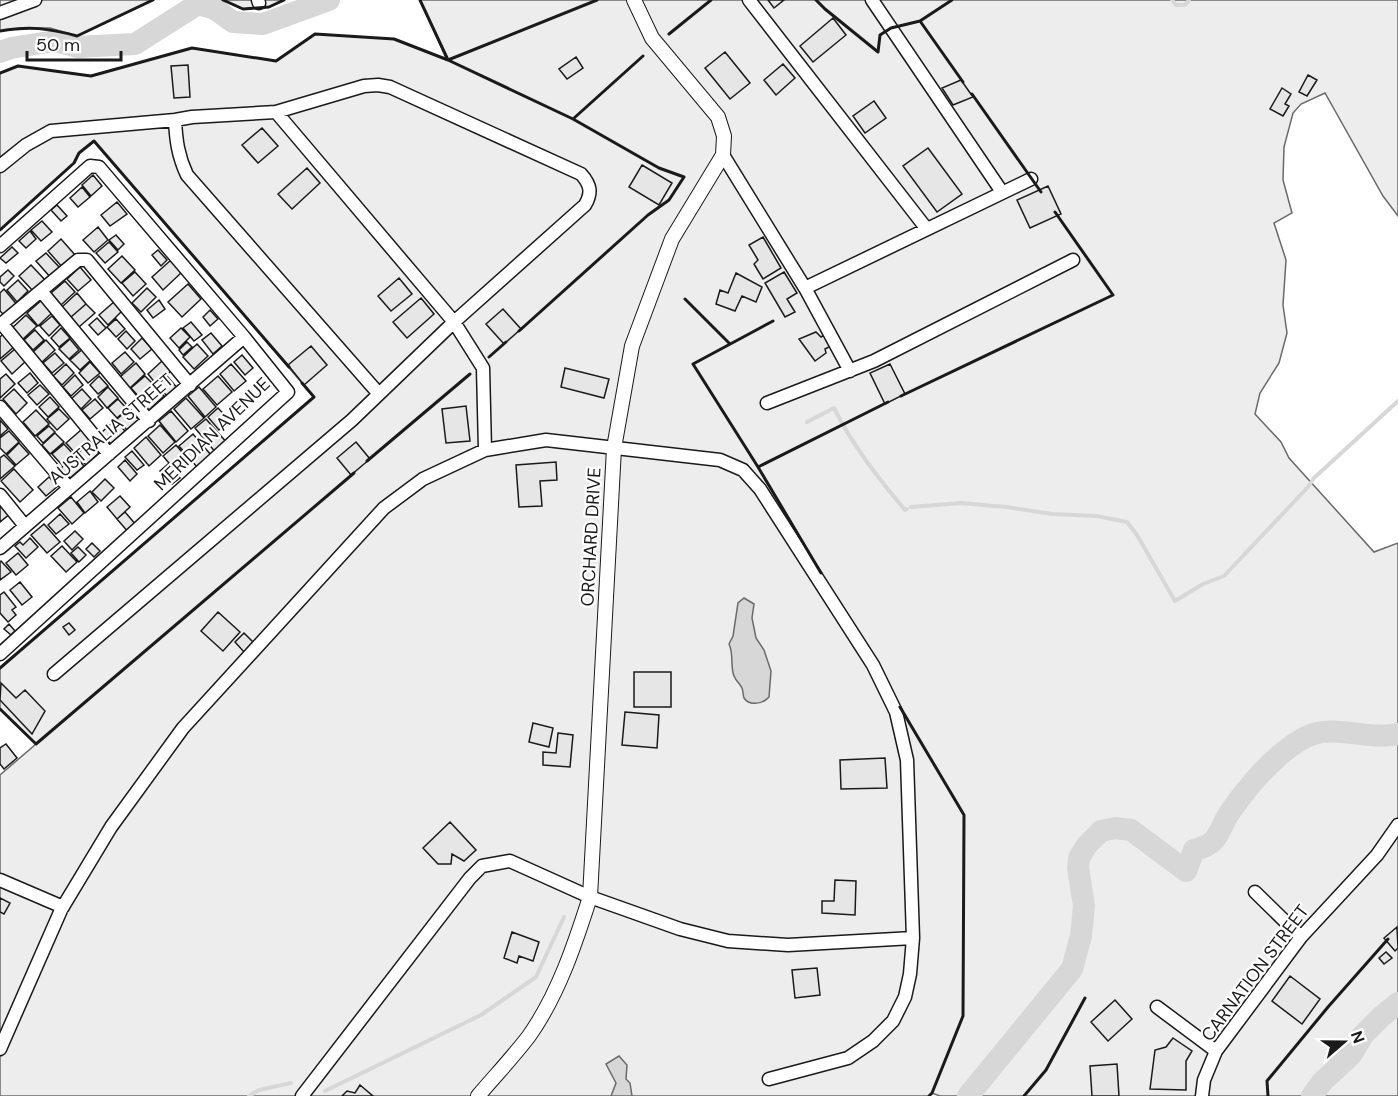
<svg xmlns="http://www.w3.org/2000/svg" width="1398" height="1096" viewBox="0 0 1398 1096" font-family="'DM Sans',sans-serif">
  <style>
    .built { fill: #ededed; stroke: #6a6a6a; stroke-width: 1.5 }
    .water { fill: #d7d7d7; stroke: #6a6a6a; stroke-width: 1.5 }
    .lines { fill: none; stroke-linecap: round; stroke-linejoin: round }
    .stream { stroke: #d7d7d7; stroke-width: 4 }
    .river { stroke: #d7d7d7; stroke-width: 22 }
    .building { fill: #e6e6e6; stroke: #1a1a1a; stroke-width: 1.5 }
    .minor-casing { stroke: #1a1a1a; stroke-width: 15 }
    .tertiary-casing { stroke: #1a1a1a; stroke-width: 16 }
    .minor { stroke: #fff; stroke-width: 12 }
    .tertiary { stroke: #fff; stroke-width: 14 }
    .wall { stroke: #1a1a1a; stroke-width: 3 }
    .labels { text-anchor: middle; stroke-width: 4.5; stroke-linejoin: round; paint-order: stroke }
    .street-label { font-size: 18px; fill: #1a1a1a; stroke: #fff }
  </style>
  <rect width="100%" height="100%" fill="#fff"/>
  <path class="built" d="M0,0H153L77,36L50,28H21L0,31Z
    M223,0H284L269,7L243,9Z
    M420,0H1398V216L1383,196L1325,93L1301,104L1293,113L1284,147L1283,180L1292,213L1274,223L1286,260L1283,305L1287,333L1279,363L1260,393L1255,414L1281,442L1289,458L1374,552L1398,543V1096H940L932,1093L929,1096H0V775L36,744L0,709V668L314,397L94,141L79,153L74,163L0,230V73L18,66L91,76L192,48L276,61L315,34L394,39L447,60Z"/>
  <path class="water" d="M744,598L754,604L752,618L756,638L764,650L771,671L769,697C764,703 750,707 744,698C743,696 743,690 742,688C740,684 736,681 734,676C730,666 734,654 729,644L733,636L738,603Z
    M619,1056L627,1065L626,1079L630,1083L632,1096H611L616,1083L606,1064Z"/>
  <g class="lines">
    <path class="stream" d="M1172,0L1176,5H1185L1189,0
      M807,422L834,408C853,446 878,478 905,510L907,509
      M911,507L961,503L1006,507L1052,514L1096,516L1127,522L1137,535L1175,601L1203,584L1224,576L1308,487L1314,478L1398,401
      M325,1091L481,1015L536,977L564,917
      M249,1096L259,1090L291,1083"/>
    <path class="river" d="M0,52L11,48L55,41L77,47L135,44L198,4L215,9L233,22L263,24L329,0
      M968,1096L1072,969L1081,936L1084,906L1078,868L1079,858L1087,845L1101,831L1115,828L1131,830L1186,871L1194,850C1201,848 1209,846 1214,840C1221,832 1224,820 1230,812C1249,785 1277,752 1306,737C1333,723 1368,741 1398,734
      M1312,1096L1322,1082L1351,1055L1363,1035L1382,1016L1398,1003"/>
  </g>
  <path class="building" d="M768,0H784L774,8Z
    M833,18L846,35L813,62L800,46Z
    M725,52L750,83L730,99L705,68Z
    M576,57L583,68L567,79L559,69Z
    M783,64L795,78L776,95L764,80Z
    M188,65L190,97L174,98L171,66Z
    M1308,75L1317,80L1307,96L1299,92Z
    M961,80L973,97L953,105L942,88Z
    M1282,88L1291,94L1285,104L1289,106L1283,116L1270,109Z
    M874,101L886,118L865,133L853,116Z
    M262,128L278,146L258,163L242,145Z
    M928,148L962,194L937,212L903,166Z
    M642,165L672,183L659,205L629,187Z
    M307,168L320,183L292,209L278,194Z
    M93,175L102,186L91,196L82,185Z
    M1048,186L1061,214L1030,228L1017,200Z
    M82,187L90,197L78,207L70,198Z
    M117,202L127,214L110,226L101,215Z
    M57,205L67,216L61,221L51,210Z
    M42,221L52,232L41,241L31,230Z
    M98,227L108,240L94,252L83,240Z
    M30,231L36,239L26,248L19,241Z
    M116,235L124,244L118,250L109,240Z
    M763,237L781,268L763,279L754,264L758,260L749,245Z
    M61,239L76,256L63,268L48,251Z
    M109,242L118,252L105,263L96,253Z
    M12,247L18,253L6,263L0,258Z
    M158,250L167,260L161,266L152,255Z
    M46,253L61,269L51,278L36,261Z
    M122,256L135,270L121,283L108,269Z
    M171,260L182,272L163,290L152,277Z
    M31,265L46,281L34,292L19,276Z
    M80,267L91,280L78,291L67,279Z
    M8,270L14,276L4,286L0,282V277Z
    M135,272L146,284L133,296L122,283Z
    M784,272L797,293L787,299L795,312L785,317L765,283Z
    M736,273L762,287L756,302L742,296L735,311L716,304L720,290L728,293Z
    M399,278L412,294L391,311L378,296Z
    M18,280L28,291L17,302L7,290Z
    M65,281L75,292L61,305L51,293Z
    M188,284L201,299L182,317L168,302Z
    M147,288L156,297L141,312L132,303Z
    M4,289L18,306L6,317L0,311V293Z
    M77,293L86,304L71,317L62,307Z
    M421,298L434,314L407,338L393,322Z
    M43,299L53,312L38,326L27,313Z
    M159,300L165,309L153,318L147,310Z
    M115,301L123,310L108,325L99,315Z
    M86,304L95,313L79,327L71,317Z
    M503,309L521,329L504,344L486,324Z
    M210,310L218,319L210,326L203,317Z
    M26,315L37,326L22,340L12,328Z
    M52,316L60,325L49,336L40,326Z
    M97,318L106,328L98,335L89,325Z
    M116,319L125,329L116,337L107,327Z
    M191,322L202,335L194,341L183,328Z
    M61,328L70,338L59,347L51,338Z
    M181,328L190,337L179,348L170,338Z
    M35,330L44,340L33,350L24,340Z
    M126,331L135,341L127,349L118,339Z
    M816,332L821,337L826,334L831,346L825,349L826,353L815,361L799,339Z
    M211,333L222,346L213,354L202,340Z
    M3,334L15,346L0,359V337Z
    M142,338L152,349L140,359L131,349Z
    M70,339L79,350L69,359L59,349Z
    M46,340L55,350L40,364L31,354Z
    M187,342L192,347L183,355L179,350Z
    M197,344L208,356L194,369L183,357Z
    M311,346L327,365L304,385L288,365Z
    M84,348L93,358L80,370L70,360Z
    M15,349L26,361L12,374L1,361Z
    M125,352L134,362L121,374L112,363Z
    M55,353L64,363L52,373L43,363Z
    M242,355L253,368L245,375L234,362Z
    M163,360L172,370L156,384L148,374Z
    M90,362L100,373L88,383L79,373Z
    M136,363L145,374L130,388L120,377Z
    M66,364L74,373L62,385L53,376Z
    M231,364L246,381L234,391L220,374Z
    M890,364L905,394L885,404L870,373Z
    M565,368L609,379L604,398L561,387Z
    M30,373L38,383L27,393L18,383Z
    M6,374L15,384L0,398V379Z
    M75,375L83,385L71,396L63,387Z
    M99,376L108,386L98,394L90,385Z
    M145,376L154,385L140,398L131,388Z
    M167,376L178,389L168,397L157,385Z
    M218,376L232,392L217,405L203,389Z
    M40,385L49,394L37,405L28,395Z
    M108,387L118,398L107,408L98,397Z
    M156,387L164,396L149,410L140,400Z
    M199,387L216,407L205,417L188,396Z
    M14,389L27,403L16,414L3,399Z
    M82,389L91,399L81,409L71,399Z
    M50,397L59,407L48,417L39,407Z
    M186,398L204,418L191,429L174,409Z
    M95,399L103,408L90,419L82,410Z
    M118,399L127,409L117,418L108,408Z
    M466,406L470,441L446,443L442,409Z
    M218,408L230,421L219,430L208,417Z
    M59,409L69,419L57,430L47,419Z
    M129,409L139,420L127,430L117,419Z
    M36,410L49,424L35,436L23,422Z
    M171,411L188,431L176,442L159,421Z
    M206,419L228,444L217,454L195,428Z
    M0,420L8,429L0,436Z
    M115,420L125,431L111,444L101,433Z
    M160,425L175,442L163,453L148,436Z
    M49,426L55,432L43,443L37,436Z
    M81,430L90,439L75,453L66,443Z
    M9,431L19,442L6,454L0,448V438Z
    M55,433L64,442L50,454L42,445Z
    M193,434L211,455L197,467L179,446Z
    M146,437L161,455L149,466L134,448Z
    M90,442L99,453L86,465L76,455Z
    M356,442L370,459L351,475L337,458Z
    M19,443L29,454L16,465L7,455Z
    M64,444L74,455L62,465L52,454Z
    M176,445L187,458L174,469L163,456Z
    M132,451L144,465L137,470L125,457Z
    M4,455L15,466L0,479V458Z
    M75,456L84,466L70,478L61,468Z
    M125,460L137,474L130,481L118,467Z
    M556,462L557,480L540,481L542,506L519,507L516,465Z
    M168,464L180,478L172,484L160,471Z
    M14,469L33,490L20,502L1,481Z
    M49,477L58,486L46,496L38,487Z
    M105,479L114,488L101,501L92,492Z
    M90,491L98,502L85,513L77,502Z
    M120,496L130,507L117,519L107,507Z
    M71,497L84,513L72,524L58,508Z
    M0,503L11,513L0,522Z
    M125,512L137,526L129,533L117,519Z
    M60,514L69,524L56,534L48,525Z
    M44,524L60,542L47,553L31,535Z
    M75,531L83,539L72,550L64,541Z
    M30,538L38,547L26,558L15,546L20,542L23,545Z
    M92,543L100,551L94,557L86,549Z
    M62,546L77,562L66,572L51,556Z
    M78,547L86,555L79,562L71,553Z
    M18,553L28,565L16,575L6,563Z
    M1,561L11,572L0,580V562Z
    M20,582L32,597L22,605L10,590Z
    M4,592L16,607L12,610L16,615L8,622L0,613V595Z
    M218,612L240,632L223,651L201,631Z
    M69,623L75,630L69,635L63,627Z
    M9,624L15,631L11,635L4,629Z
    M244,633L253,642L244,652L235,642Z
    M634,672H671V707H634Z
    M1,683L16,698L25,690L45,711L32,734L0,700Z
    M625,712L659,715L657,748L622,745Z
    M533,723L553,728L549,747L529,742Z
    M558,733L573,735L570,767L543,765V752L556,753Z
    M6,744L17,758L4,769L0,764V748Z
    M885,758L887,788L841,789L840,760Z
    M450,822L476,850L464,861L452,854L451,864H438L423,848Z
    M835,880L856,881L855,915L822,913V901H834Z
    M0,898L10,903L4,914L0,912Z
    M1397,927L1398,948L1395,951L1384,938Z
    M512,932L539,942L533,961L519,956L517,963L504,958Z
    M1386,952L1392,958L1384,964L1379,958Z
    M817,968L820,995L795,998L792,970Z
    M1290,976L1320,999L1302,1024L1272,1001Z
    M1115,1000L1132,1019L1108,1041L1091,1022Z
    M1173,1038L1192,1051L1186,1061V1090L1150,1089L1155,1050L1166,1047Z
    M1117,1064L1119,1096H1092L1090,1066Z
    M360,1085L373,1096H342L347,1091L355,1093Z"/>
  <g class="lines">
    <g class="minor-casing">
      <path id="minor" d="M258,0L259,3
        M749,0L926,228
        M872,0L1002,192
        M0,13L35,0
        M276,112L454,322L483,368L485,450
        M175,120C176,140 178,156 187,175L379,394
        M723,155L805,288L850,371
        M0,166L26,145L51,131L175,120L192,117L276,112L364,86L378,85L390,87L581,174C591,185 592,193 585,205L454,322L352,420L54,674
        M0,246L90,166L99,167L244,337L288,392L0,654
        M805,288L1031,179
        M41,291L149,421
        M2,324L109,454
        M0,325L78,260H87L190,385
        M767,403L874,361L1073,260
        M0,407L69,488
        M0,495L25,526
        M0,548L244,337
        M0,880L63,907
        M1255,892L1301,937
        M1157,1007L1216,1051
        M0,1049L61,910L111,827L183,728L384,508L423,479L485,450L546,440L720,460L743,470L760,489L873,665L896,712L907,760L913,938L910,974L905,997L893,1021L873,1041L848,1058L769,1079
        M302,1096L470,878L482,866L510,861L590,897L680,929L728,941L788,945L913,938
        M1202,1096L1204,1080L1216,1051L1301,937L1377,855L1398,825"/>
    </g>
    <g class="tertiary-casing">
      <path id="tertiary" d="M478,1096C495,1076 513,1057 529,1036C558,995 575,944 590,897L614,448L632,346L672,239L723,155L724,136L718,117L652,38L634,0"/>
    </g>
    <use href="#minor" class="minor"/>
    <use href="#tertiary" class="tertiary"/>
    <path class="wall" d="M223,0L243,9L269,7L284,0
      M420,0L448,60
      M816,0L825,9L878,52L880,35L891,28L920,21L952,0
      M920,21L963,82
      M0,31C30,26 48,28 77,36L153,0
      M669,34L711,0
      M448,60L597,0
      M0,73L18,66L91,76L192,48L276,61L315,34L394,39L448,60L573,119L659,168L684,177L669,200L648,215L519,331
      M972,94L1041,192
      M573,119L643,56
      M0,230L74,163L79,153L94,141L289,367
      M685,299L730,344
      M489,357L506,342
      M901,396L1113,295L1055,212
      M367,461L470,374
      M758,467L693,364L773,321
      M821,573L758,467L888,402
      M0,668L314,397L302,383
      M900,707L964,815L963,1016L932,1093L929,1096
      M0,709L36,744L354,473
      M1024,1096L1046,1070L1085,998
      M1268,1096L1267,1081L1328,1007L1388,939"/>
  </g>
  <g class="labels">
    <g class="street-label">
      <text transform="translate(111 429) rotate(-41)" y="6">AUSTRALIA STREET</text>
      <text transform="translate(212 434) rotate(-44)" y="6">MERIDIAN AVENUE</text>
      <text transform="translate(591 537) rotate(-87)" y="6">ORCHARD DRIVE</text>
      <text transform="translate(1255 973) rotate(-53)" y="6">CARNATION STREET</text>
    </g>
  </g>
  <g transform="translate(1344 1042) rotate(70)" stroke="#ffffff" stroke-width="4.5" paint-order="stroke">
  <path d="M0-4.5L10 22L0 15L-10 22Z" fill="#1a1a1a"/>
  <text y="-9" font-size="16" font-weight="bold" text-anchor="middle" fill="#1a1a1a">N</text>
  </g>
  <path d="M27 51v9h94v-9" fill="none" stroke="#1a1a1a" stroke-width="3"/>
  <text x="36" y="51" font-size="18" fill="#1a1a1a" stroke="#ffffff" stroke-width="4.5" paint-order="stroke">50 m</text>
</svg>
